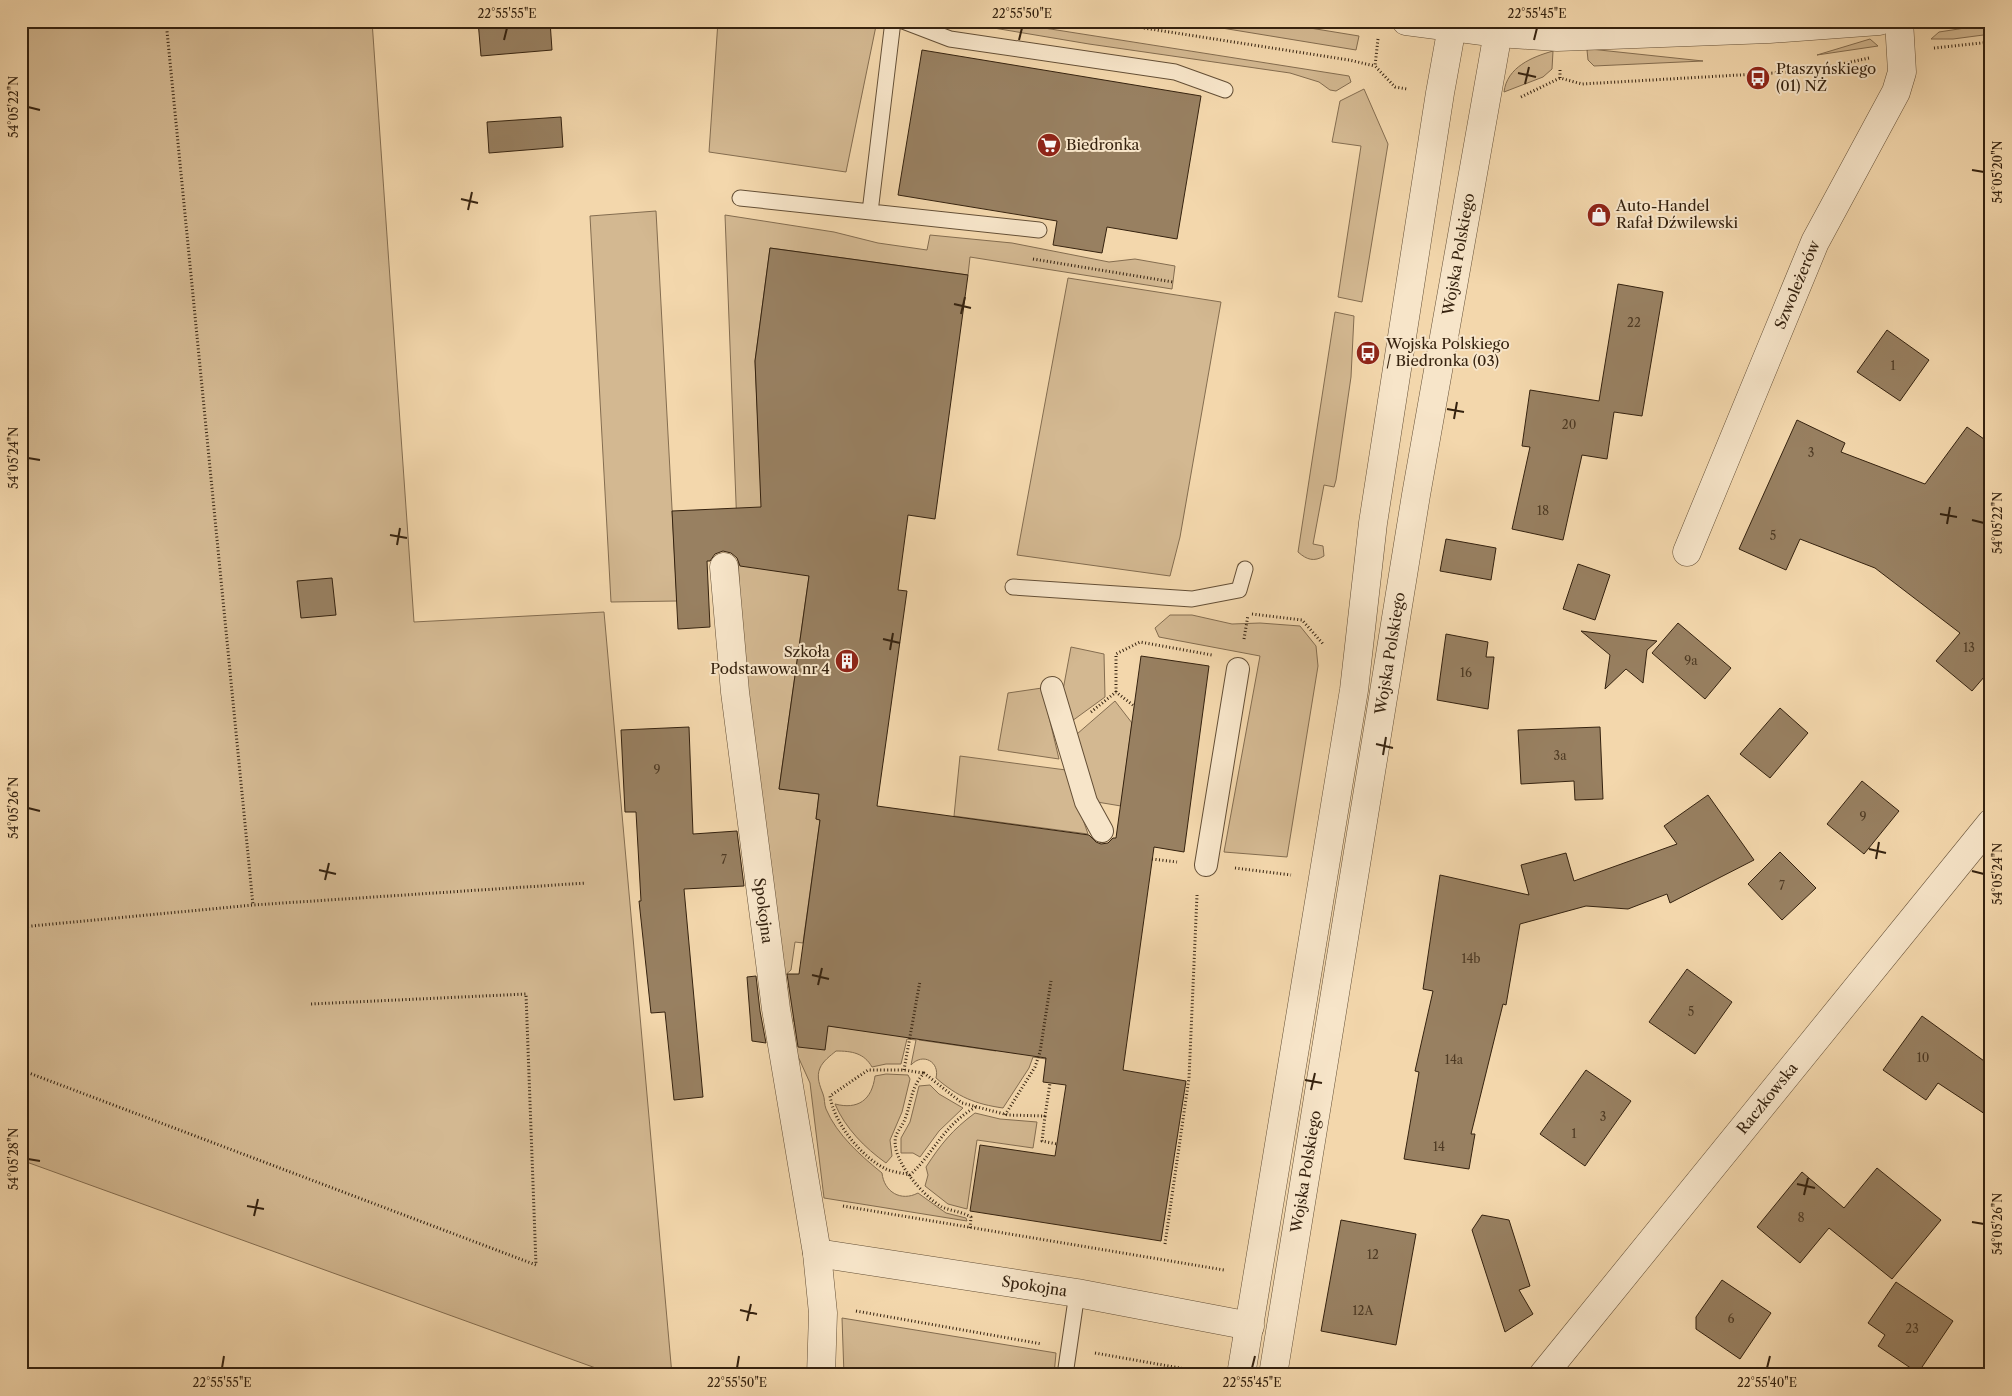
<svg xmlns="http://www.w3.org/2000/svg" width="2012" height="1396" viewBox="0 0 2012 1396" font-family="'Libre Caslon Text',serif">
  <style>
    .green { fill: #d3b891; stroke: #846d50 }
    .building { fill: #988061; stroke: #35220f }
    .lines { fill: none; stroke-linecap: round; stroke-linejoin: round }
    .service-casing { stroke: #644f36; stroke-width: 17 }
    .pedestrian-casing { stroke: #644f36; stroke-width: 24 }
    .minor-casing { stroke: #644f36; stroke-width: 29 }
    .tertiary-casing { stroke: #644f36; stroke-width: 29 }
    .path { stroke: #35220f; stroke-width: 3; stroke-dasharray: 1 2.5; stroke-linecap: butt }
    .service { stroke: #f7e5c9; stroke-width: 15 }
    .pedestrian { stroke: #f7e5c9; stroke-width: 22 }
    .minor { stroke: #f7e5c9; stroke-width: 28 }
    .tertiary { stroke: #f7e5c9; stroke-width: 28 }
    .ticks { fill: none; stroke: #35220f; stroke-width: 2 }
    .labels { text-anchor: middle; stroke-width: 4; stroke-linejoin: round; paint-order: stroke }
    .number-label { font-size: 12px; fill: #4e3a24 }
    .poi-label { font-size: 15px; fill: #35220f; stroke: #f7e5c9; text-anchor: start }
    .street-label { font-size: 15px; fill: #35220f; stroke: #f7e5c9 }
    .neatline { fill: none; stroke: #35220f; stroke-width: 2 }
    .ticks-label { font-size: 12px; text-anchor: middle; fill: #35220f }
  </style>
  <rect width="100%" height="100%" fill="#f3d7ac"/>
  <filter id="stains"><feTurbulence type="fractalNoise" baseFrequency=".004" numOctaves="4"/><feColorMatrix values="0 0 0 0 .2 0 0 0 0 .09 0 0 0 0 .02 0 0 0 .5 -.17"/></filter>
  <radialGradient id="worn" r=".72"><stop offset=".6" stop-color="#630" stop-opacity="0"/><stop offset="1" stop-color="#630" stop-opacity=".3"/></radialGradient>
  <path class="green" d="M21,21H372L414,622L604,612L672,1375H615L21,1160Z
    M718,21H877L846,172L709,152Z
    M952,21H996L1025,25L1349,76L1351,82L1336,91L1330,90L1319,82L1290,73L1089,44Z
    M1179,21H1267L1359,36L1356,50Z
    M1991,24V34L1953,39H1931L1939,32Z
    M1870,39L1878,46L1817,55Z
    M1590,49L1703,61L1594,66L1588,60L1587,50Z
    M1553,51L1552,69L1543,77L1504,92C1507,67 1532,57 1553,51Z
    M1364,89L1388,144L1362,302L1338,297L1361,146L1332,142L1340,101Z
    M656,211L677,601L611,602L590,216Z
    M725,215L834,232L878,243L927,250L930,235L1012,243L1109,262L1135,259L1175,266L1172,289L970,257L968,275L770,248L755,361L761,491L809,576L779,789L819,794L816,819L820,820L803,943L795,942L791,970L783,977L741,632Z
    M1068,278L1221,302L1180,537L1170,576L1017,555Z
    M1335,312L1354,316L1351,377L1336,480L1334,487L1324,485L1313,544L1323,546L1324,556C1314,562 1307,560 1298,552Z
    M1170,615H1192L1232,624L1260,623L1300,626L1316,646L1318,666L1287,857L1224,852L1260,656L1159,637L1155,628Z
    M1071,647L1104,654L1105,697L1072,721L1063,690Z
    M1042,688L1059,759L998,750L1008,693Z
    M1115,701L1132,723L1121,806L1097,802L1077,734Z
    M960,756L1066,770L1088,834L954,816Z
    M947,837L919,1040L996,1051L1024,850L1046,1059L1033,1057L1029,1068L1003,1108C975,1104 958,1097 936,1078C940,1062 923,1052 911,1065L916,1040L907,1039L901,1064H886L872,1067C864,1053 852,1051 836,1051C830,1056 823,1061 820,1068C816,1077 820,1086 823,1094C825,1099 824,1104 826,1109C837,1135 861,1156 882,1173C884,1192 901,1202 918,1193L946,1213L966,1218L967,1221L824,1198L810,1083L792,1043L786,989L799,977L793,1021L868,1031Z
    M886,1074L908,1075L910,1079L902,1112L890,1140L892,1156L886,1163C865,1148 845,1128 835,1104C858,1110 872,1100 875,1076Z
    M930,1085L939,1094L963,1108L939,1131L920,1157L913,1153H901V1138L910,1122L919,1086Z
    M975,1113L1000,1119L1037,1122L1033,1148L977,1140L967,1209L948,1204L925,1186L928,1175L926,1167C941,1144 952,1130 975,1113Z
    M842,1318L1056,1353L1054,1375H844Z"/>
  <path class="building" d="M478,21H550L552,50L481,56Z
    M922,50L1201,96L1177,239L1107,227L1102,253L1053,245L1057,221L898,195Z
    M561,117L563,147L489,153L487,122Z
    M770,248L968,275L935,519L908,515L898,590L907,591L877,806L1089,835L1096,842L1101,844L1108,843L1113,838H1116L1141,656L1209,666L1184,852L1154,847L1123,1070L1186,1081L1161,1241L970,1211L980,1145L1055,1156L1066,1085L1043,1082L1046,1058L828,1026L825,1050L798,1047L787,974H799L820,820L816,819L819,794L779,789L809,576L740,566L737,558L731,553L723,551L715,554L710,561H707L710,627L678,629L672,511L761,507L755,361Z
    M1618,284L1663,292L1642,416L1614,412L1607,459L1582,455L1563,540L1512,529L1530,447L1522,446L1530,390L1599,401Z
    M1887,330L1929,360L1900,401L1857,372Z
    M1797,420L1845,443L1841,452L1925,484L1967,427L1991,444V669L1972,691L1936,661L1960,633L1875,568L1800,539L1786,570L1739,549Z
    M1446,539L1496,548L1491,580L1440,571Z
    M1578,564L1610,575L1595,620L1563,609Z
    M332,578L336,615L301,618L297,581Z
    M1678,623L1731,668L1705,699L1652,653Z
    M1581,631L1657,641L1647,650L1643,683L1626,669L1605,689L1610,655Z
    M1446,634L1488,642L1486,657H1494L1488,709L1437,700Z
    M1780,708L1808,733L1770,778L1740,754Z
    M689,727L693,834L737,831L744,886L684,889L703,1097L674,1100L665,1012L651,1013L639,901H641L636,812H625L621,730Z
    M1600,727L1603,799L1575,800L1574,781L1521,784L1518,730Z
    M1862,781L1899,811L1864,854L1827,824Z
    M1708,795L1754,860L1670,903L1667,894L1628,909L1586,906L1520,924L1506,1005L1503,1004L1471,1134H1475L1469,1169L1404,1159L1419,1072L1415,1071L1433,991L1423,989L1440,875L1529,895L1521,865L1566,853L1574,881L1677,844L1664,826Z
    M1780,852L1816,888L1782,920L1748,884Z
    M1687,969L1732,1002L1695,1054L1649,1022Z
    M756,976L760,1011L766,1043L752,1041L747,977Z
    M1922,1016L1991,1066V1118L1938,1083L1926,1100L1883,1070Z
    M1586,1070L1631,1101L1585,1166L1540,1134Z
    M1877,1168L1941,1220L1892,1279L1829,1228L1800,1263L1757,1227L1802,1172L1844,1208Z
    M1482,1215L1509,1220L1530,1286L1519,1290L1533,1314L1505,1332L1472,1230Z
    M1341,1220L1416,1234L1396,1345L1321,1331Z
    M1722,1280L1771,1313L1740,1359L1696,1329V1317Z
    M1896,1282L1953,1321L1918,1373L1878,1346L1885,1335L1868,1323Z"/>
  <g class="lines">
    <g class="service-casing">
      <path id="service" d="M903,21L950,39L1175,72L1225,90
        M740,198L1039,230
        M870,212L893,21
        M1013,587L1192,599L1239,590L1245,569
        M1065,1375L1077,1293"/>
    </g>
    <g class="pedestrian-casing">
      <path id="pedestrian" d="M1052,688L1086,802L1102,831
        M1206,865L1238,669"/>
    </g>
    <g class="minor-casing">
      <g id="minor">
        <path id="s1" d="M1687,552L1815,242L1896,92L1902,72L1899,21"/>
        <path id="s2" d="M724,567L735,692L776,1009L817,1253L823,1313L821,1375"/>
        <path id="s3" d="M817,1253L1077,1293L1250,1326"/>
        <path id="s4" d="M1543,1375L1991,823"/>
      </g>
    </g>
    <g class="tertiary-casing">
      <g id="tertiary">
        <path d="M1406,21L1498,33L1557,37L1769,29L1879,21"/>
        <path d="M1241,1375L1354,690L1373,523L1440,93L1453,21"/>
        <path id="s5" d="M1273,1375L1416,495L1500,21"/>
      </g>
    </g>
    <path class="path" d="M166,21L253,905
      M1099,21L1349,60L1375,66
      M1378,39L1375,66L1395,87L1407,89
      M1934,48L1991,42
      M1560,70V78L1582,84L1809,71L1869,58
      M1521,97L1560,78
      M1033,259L1173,282
      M1252,614L1302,620L1324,645
      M1244,639L1248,615
      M1116,692V654L1140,642L1212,655
      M1091,712L1116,692L1134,706
      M1984,791L1991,782
      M1152,859L1177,862
      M1235,868L1291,875
      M21,927L253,905L586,883
      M21,1070L536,1265L526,994L311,1004
      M904,1070L920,981
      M923,1073L904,1070H868L830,1096C834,1123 861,1157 886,1169C893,1172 902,1173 910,1175C935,1152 943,1125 976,1107
      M1005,1115L1035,1067L1040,1052L1051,981
      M1045,1116L1042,1141L1057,1144
      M843,1206L1224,1270
      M970,1228L971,1217C960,1211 951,1211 942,1207C924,1197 889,1158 896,1136C898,1130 903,1125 905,1119C912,1101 910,1089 924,1073L962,1103L1008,1115L1045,1116L1050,1083
      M1165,1244L1189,1078L1197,895
      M856,1311L1042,1344
      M1095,1353L1208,1373
      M1498,1375L1511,1369"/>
    <use href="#service" class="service"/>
    <use href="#pedestrian" class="pedestrian"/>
    <use href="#minor" class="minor"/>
    <use href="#tertiary" class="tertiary"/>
  </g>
  <path class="ticks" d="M504,40L507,28M1019,40L1022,28M1534,40L1537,28M1518,73L1536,77M1525,84L1529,67M28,107L40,110M1972,170L1984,172M461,199L478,203M468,210L472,192M954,304L971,308M961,314L965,297M1447,409L1464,412M1454,419L1457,402M28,458L40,460M1940,514L1957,517M1972,520L1984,523M1947,524L1950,507M390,535L407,538M397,545L400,528M883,639L900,643M890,650L893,633M1376,744L1393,748M1383,755L1386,737M28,808L40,811M1869,849L1886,853M1876,859L1879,842M319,870L336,874M1972,871L1984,874M325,880L329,863M812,975L829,979M818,985L822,968M1305,1080L1322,1083M1311,1090L1315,1073M28,1159L40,1161M1797,1184L1815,1188M1804,1195L1808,1178M247,1206L264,1209M254,1216L258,1199M1972,1222L1984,1224M740,1310L757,1314M747,1321L751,1304M222,1368L224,1356M737,1368L739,1356M1252,1368L1255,1356M1767,1368L1770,1356"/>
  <defs>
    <g id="bus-disc" transform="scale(1.25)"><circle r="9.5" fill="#8f2418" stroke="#f7e5c9"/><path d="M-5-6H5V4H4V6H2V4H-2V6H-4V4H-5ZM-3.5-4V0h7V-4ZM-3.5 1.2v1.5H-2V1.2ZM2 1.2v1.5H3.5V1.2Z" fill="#fff"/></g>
    <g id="supermarket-disc" transform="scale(1.25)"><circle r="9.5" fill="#8f2418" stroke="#f7e5c9"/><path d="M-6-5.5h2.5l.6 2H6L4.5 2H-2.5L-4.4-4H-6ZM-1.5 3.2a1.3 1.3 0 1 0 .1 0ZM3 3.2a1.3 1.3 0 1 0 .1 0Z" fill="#fff"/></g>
    <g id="shop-disc" transform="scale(1.25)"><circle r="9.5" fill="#8f2418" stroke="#f7e5c9"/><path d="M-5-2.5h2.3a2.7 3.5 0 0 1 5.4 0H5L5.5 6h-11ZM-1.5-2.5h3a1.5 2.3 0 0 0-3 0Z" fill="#fff"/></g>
    <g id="building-disc" transform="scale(1.25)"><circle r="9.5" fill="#8f2418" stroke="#f7e5c9"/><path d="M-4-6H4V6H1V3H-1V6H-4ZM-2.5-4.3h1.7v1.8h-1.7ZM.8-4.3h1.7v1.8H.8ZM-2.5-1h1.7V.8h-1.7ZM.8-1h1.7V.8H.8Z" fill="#fff"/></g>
  </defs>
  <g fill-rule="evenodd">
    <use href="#bus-disc" x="1758" y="78"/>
    <use href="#supermarket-disc" x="1049" y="145"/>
    <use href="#shop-disc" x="1599" y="215"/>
    <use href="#bus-disc" x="1368" y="353"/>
    <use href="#building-disc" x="847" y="661"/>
  </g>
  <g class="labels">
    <g class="number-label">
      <text x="1634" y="327">22</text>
      <text x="1893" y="370">1</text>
      <text x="1569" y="429">20</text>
      <text x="1811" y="457">3</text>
      <text x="1543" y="515">18</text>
      <text x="1773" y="540">5</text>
      <text x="1969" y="652">13</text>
      <text x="1691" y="665">9a</text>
      <text x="1466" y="677">16</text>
      <text x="1560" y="760">3a</text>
      <text x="657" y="774">9</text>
      <text x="1863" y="821">9</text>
      <text x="724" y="864">7</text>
      <text x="1782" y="890">7</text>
      <text x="1471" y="963">14b</text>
      <text x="1691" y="1016">5</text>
      <text x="1923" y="1062">10</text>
      <text x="1454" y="1064">14a</text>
      <text x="1603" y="1121">3</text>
      <text x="1574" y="1138">1</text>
      <text x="1439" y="1151">14</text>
      <text x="1801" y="1222">8</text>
      <text x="1373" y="1259">12</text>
      <text x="1363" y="1315">12A</text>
      <text x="1731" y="1323">6</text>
      <text x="1912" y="1333">23</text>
    </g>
    <g class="poi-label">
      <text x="1776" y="74">Ptaszyńskiego<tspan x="1776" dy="17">(01) NŻ</tspan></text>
      <text x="1066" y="150">Biedronka</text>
      <text x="1616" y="211">Auto-Handel<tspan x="1616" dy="17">Rafał Dźwilewski</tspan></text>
      <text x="1386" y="349">Wojska Polskiego<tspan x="1386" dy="17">/ Biedronka (03)</tspan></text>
      <text x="830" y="657" text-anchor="end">Szkoła<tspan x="830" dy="17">Podstawowa nr 4</tspan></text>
    </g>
    <g class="street-label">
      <text dy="5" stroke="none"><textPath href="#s5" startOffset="1136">Wojska Polskiego</textPath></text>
      <text dy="5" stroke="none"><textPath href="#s1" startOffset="289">Szwoleżerów</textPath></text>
      <text dy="5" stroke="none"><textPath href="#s5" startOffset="731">Wojska Polskiego</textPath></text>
      <text dy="5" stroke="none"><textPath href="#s2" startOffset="346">Spokojna</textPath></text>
      <text dy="5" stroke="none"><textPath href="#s4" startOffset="356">Raczkowska</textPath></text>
      <text dy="5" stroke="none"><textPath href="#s5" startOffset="206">Wojska Polskiego</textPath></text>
      <text dy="5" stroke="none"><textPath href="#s3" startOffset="220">Spokojna</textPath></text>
    </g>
  </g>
  <rect width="2012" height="1396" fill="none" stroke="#f3d7ac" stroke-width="55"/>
  <rect x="28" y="28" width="1956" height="1340" class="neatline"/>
  <g class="ticks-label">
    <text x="507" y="18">22°55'55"E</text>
    <text x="1022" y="18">22°55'50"E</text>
    <text x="1537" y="18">22°55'45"E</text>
    <text transform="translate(14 107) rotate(-90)" y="4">54°05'22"N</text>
    <text transform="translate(1998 172) rotate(-90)" y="4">54°05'20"N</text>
    <text transform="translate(14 458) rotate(-90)" y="4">54°05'24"N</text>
    <text transform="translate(1998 523) rotate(-90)" y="4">54°05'22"N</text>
    <text transform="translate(14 808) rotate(-90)" y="4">54°05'26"N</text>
    <text transform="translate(1998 874) rotate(-90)" y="4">54°05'24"N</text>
    <text transform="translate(14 1159) rotate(-90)" y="4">54°05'28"N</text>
    <text transform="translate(1998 1224) rotate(-90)" y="4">54°05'26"N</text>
    <text x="222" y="1387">22°55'55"E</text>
    <text x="737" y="1387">22°55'50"E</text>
    <text x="1252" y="1387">22°55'45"E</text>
    <text x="1767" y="1387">22°55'40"E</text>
  </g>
  <rect width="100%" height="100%" filter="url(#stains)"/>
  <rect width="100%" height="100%" fill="url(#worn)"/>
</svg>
